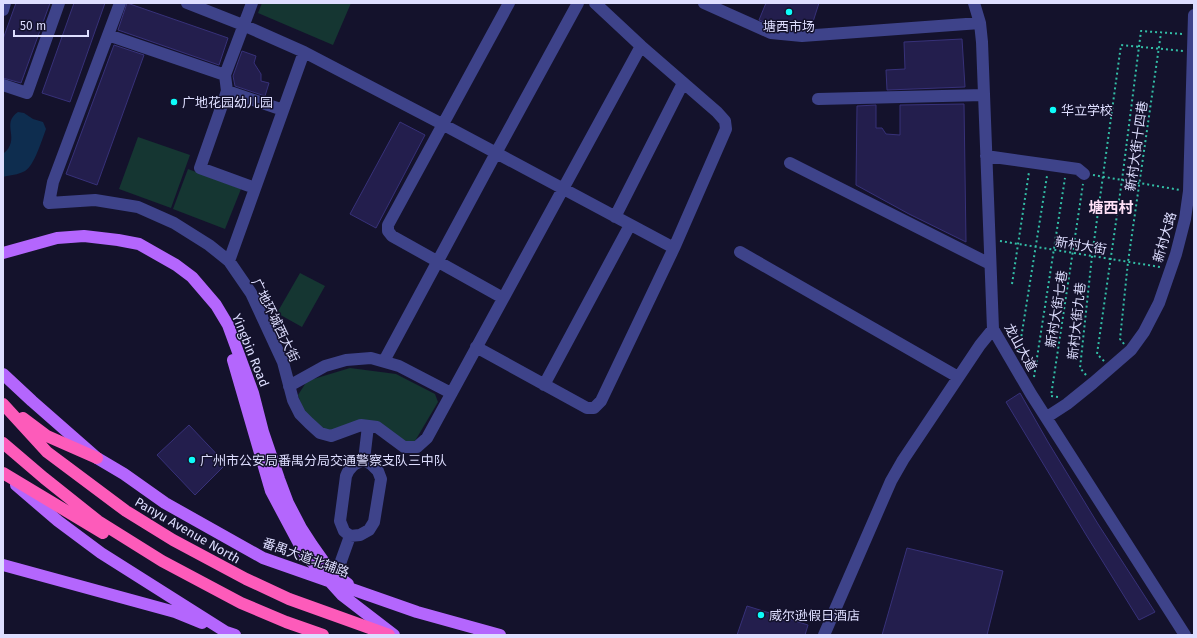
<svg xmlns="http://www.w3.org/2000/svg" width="1197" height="638" viewBox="0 0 1197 638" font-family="'Fira Sans','Noto Sans SC',sans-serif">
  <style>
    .green { fill: #153632 }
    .water { fill: #0e2d4f }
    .building { fill: #231e4d; stroke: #373179 }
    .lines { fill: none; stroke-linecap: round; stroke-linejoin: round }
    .path { stroke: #33bea6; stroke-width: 2; stroke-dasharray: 2 3; stroke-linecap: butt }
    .minor { stroke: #3e438a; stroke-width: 12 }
    .major { stroke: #b466fd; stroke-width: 12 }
    .highway { stroke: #fd5bba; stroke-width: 12 }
    .poi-dot { fill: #0dfcfa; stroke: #14122c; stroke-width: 1.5 }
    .labels { text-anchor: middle; stroke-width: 3; stroke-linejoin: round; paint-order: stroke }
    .poi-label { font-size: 13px; fill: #dedeff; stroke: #14122c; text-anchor: start }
    .street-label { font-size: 13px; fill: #dedeff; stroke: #14122c }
    .quarter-label { font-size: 15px; font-weight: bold; fill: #ffe0f7; stroke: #14122c }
  </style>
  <rect width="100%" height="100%" fill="#14122c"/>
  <path class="green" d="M262,3H351L333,45L258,13Z
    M138,137L190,155L171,208L119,189Z
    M188,169L241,189L225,229L173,209Z
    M300,273L325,286L302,327L277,313Z
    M350,368L396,374L435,394L438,402L415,441H403L376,422L332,431L321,429L304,412L298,395L307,381Z"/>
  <path class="water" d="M18,112L24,113L33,119L43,122L46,129C42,140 34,166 25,171C18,175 10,175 3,177V154C22,139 0,124 18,112Z"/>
  <path class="building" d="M16,3H50L21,83L3,78V39Z
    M74,3H105L70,102L42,93Z
    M127,3L228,38L219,65L118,30Z
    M766,3H819L811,28H802L769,24L759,20Z
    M962,39L965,87L887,90L886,70L905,69L904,42Z
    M114,45L144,55L97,185L66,174Z
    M242,51L256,56L254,63L261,74V81L269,83L265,96L235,86L233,76Z
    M964,104L966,242L909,214L856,185L857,106L876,105V128H882L886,134L900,135V105Z
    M400,122L425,135L376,228L350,214Z
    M1020,393L1048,442L1098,524L1155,612L1139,620L1085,533L1006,402Z
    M189,425L226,464L195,495L157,455Z
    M907,548L1003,571L987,635H882Z
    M747,606L808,625L805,635H737Z"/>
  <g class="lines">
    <path class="path" d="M1093,175L1180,190
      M1000,241L1160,267
      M1012,284L1029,172
      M1124,344L1120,339L1128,262L1161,33
      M1019,351L1047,176
      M1104,361L1097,354L1122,180L1141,31L1183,34
      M1086,375L1080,368L1092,256L1121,45L1183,51
      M1034,377L1065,178
      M1058,397L1051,396L1083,184"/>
    <path class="minor" d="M120,3L53,182L49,203L95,200L138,207L174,223L209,245L229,261L251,293L283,362L293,400L300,414L309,423L320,433L331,436L361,425L377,427L404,447H417L427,438L641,46
      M187,3L243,25L304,52L442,124L674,248
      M252,3L225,75L227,91L200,168L255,188
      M704,3L771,33L802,36L980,23
      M974,3L980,23L982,42L993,329L1031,394L1185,635
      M3,10L5,3
      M108,35L225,75
      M3,85L27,93L59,3
      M227,91L283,110
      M818,99L984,95
      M986,156L1078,169L1084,174
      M790,163L990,264
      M615,217L683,83
      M740,252L958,377
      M229,261L304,52
      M503,298L392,236L388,231V225L509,3
      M476,347L587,408H594L601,401L674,248L726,129L725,121L717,112L641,46L595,3
      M384,361L496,153L578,3
      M544,385L630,225
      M289,386L325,366L346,360L371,358L399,366L451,393
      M1047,417L1067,404L1093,383L1131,350L1144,332L1159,303L1176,254L1185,219L1189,191L1194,15
      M364,460L371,464L378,471L381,479L374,522L369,530L360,535L350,536L344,531L340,521L346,476C350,466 354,464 364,460Z
      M364,460L368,426
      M336,575L350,536
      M824,635L891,481L903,460L980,345L993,329"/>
    <path class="major" d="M3,253L57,238L84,236L118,240L139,244L176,265L192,277L216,305L228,325L253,393L263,432L279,479L288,503L301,528L312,545L324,562L336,575L348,584
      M233,360L271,491L304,553L342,595L394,635
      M3,374L32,401L97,458L124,474L165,503L263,558L417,612L500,635
      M16,485L58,521L101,553L226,632L235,635
      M3,565L175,612L202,623"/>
    <path class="highway" d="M3,404L47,452L126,511L173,540L246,579L289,599L389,635
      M23,418L47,436L97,458
      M3,443L44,478L98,521L162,561L241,603L286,622L323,635
      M3,473L103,533"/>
  </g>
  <g class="poi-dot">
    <circle cx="789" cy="12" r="4"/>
    <circle cx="174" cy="102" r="4"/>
    <circle cx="1053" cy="110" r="4"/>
    <circle cx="192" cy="460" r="4"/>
    <circle cx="761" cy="615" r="4"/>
  </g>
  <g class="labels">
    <g class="poi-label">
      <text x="789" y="31" text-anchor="middle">塘西市场</text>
      <text x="182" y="107">广地花园幼儿园</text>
      <text x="1061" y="115">华立学校</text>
      <text x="200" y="465">广州市公安局番禺分局交通警察支队三中队</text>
      <text x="769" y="620">威尔逊假日酒店</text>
    </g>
    <g class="street-label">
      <text transform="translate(1136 146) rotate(-82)" y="5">新村大街十四巷</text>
      <text transform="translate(1164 237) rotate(-74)" y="5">新村大路</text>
      <text transform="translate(1081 245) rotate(9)" y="5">新村大街</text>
      <text transform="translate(1056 309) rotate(-81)" y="5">新村大街七巷</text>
      <text transform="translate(276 320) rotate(64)" y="5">广地环城西大街</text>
      <text transform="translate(1076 321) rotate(-84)" y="5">新村大街九巷</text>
      <text transform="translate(1021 347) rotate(61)" y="5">龙山大道</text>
      <text transform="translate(251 350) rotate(68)" y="5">Yingbin Road</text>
      <text transform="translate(188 530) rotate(30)" y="5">Panyu Avenue North</text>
      <text transform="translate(306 557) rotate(20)" y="5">番禺大道北辅路</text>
    </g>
    <g class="quarter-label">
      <text x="1111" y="213">塘西村</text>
    </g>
  </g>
  <rect width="1197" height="638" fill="none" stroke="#dedeff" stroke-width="8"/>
  <path d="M14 30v6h74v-6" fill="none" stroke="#dedeff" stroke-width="2"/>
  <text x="20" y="30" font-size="12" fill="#dedeff" stroke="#14122c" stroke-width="3" paint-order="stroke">50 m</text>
</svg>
